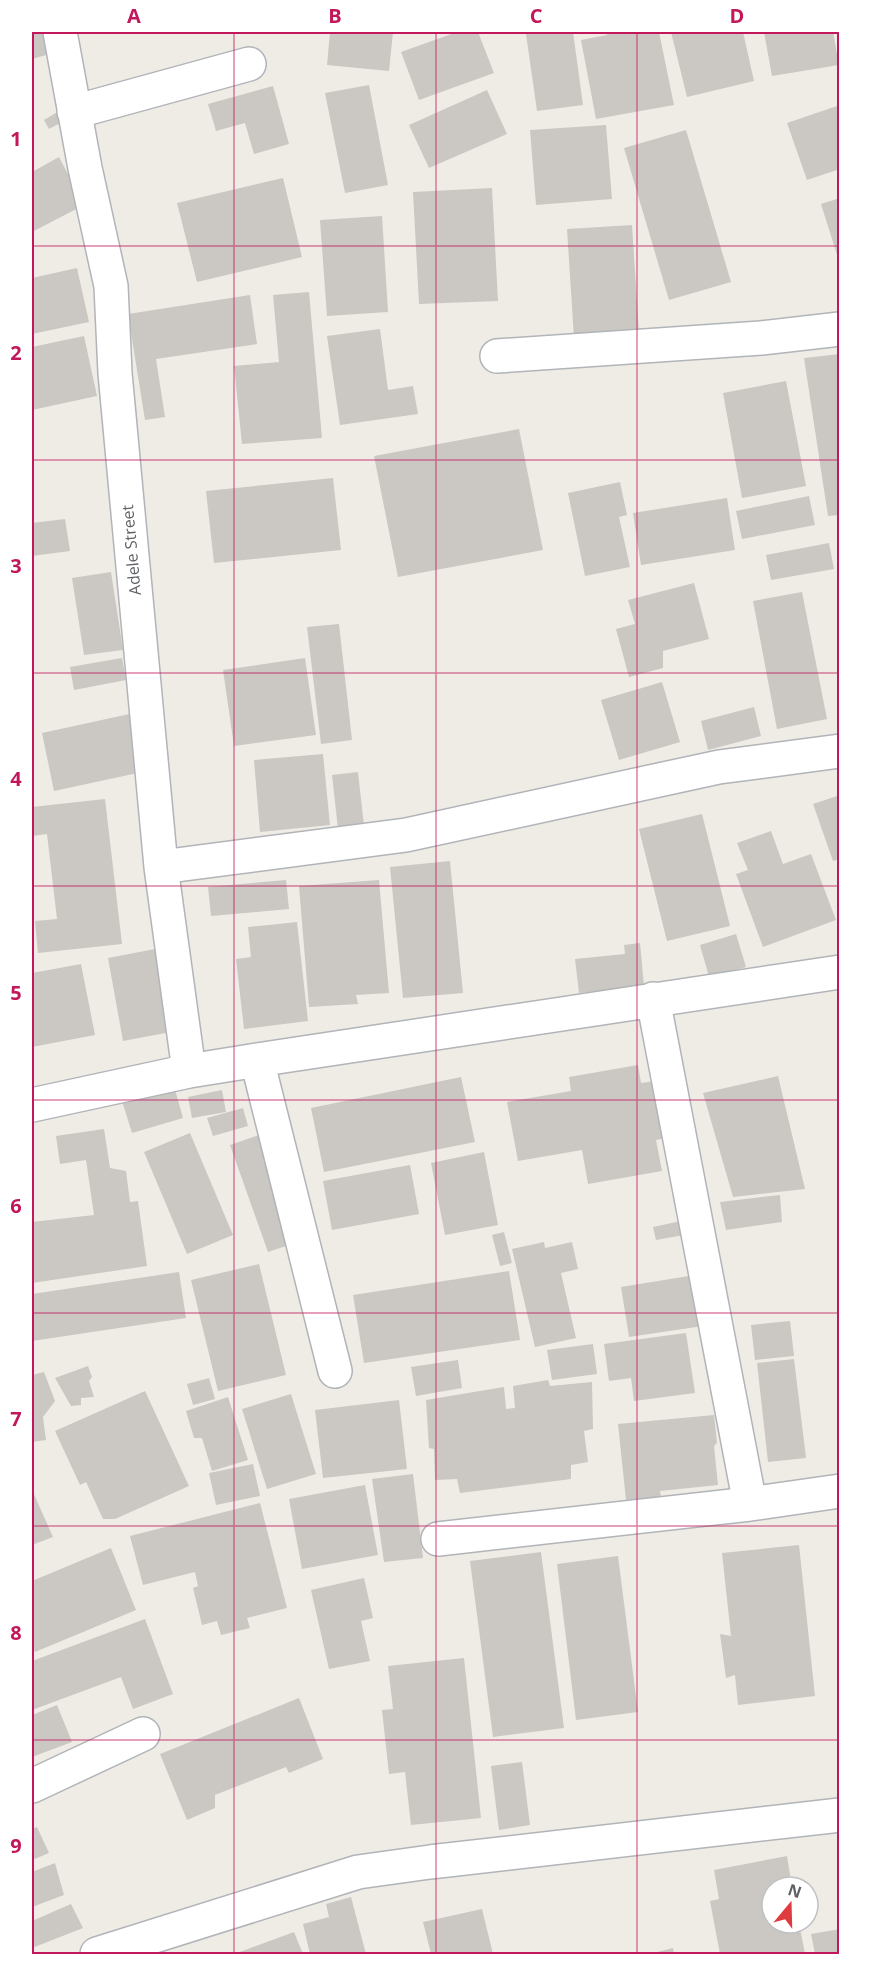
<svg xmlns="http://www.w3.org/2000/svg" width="871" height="1986" viewBox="0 0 871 1986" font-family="'Open Sans',sans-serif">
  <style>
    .building { fill: #cbc7c3 }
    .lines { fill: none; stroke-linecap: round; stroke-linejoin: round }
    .minor-casing { stroke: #b1b4b8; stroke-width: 36 }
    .minor { stroke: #fff; stroke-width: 33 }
    .grid { fill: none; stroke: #c2185b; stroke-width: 1.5; stroke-opacity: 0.55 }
    .labels { text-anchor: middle; stroke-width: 6; stroke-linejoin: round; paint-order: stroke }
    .street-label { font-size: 16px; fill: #5e6266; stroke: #fff }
    .neatline { fill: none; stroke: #c2185b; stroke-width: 2 }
    .grid-label { font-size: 20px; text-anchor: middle; font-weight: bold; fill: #c2185b }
  </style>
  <rect width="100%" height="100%" fill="#efece6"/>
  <path class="building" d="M44,32L50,54L32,59V34Z
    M330,32H393L389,71L327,65Z
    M457,32H478L494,73L419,100L401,52Z
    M544,32H573L583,105L537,111L526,34Z
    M606,32H659L674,105L596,119L581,40L607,35Z
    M671,32H743L754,81L687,97Z
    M764,32H833L839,65L772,76Z
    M369,85L388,185L345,193L325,93Z
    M273,86L289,144L254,154L245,123L216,131L208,104Z
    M487,90L507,134L429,168L409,125Z
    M840,105V169L807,180L787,123Z
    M59,111L64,121L49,129L44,120Z
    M606,125L612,199L536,205L530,130Z
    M686,130L731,282L669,300L624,148Z
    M59,157L84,205L32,232V172Z
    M283,178L302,257L197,282L177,203Z
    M492,188L498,301L419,304L413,192Z
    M840,198V261H839L821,204Z
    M382,216L388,312L327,316L320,220Z
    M632,225L639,334L574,338L567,229Z
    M77,268L89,322L32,334V278Z
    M309,292L322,438L242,444L234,366L279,362L273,295Z
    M250,295L257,344L156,359L165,417L145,420L128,314Z
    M380,329L388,390L413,386L418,414L340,425L327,336Z
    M84,336L97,396L32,410V347Z
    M840,354V515L828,516L804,358Z
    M786,381L806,486L742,498L723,393Z
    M519,429L543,550L398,577L374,456Z
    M333,478L341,550L214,563L206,491Z
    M620,482L627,515L619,517L630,567L585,576L568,493Z
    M809,496L815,525L742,539L736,511Z
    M727,498L735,550L641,565L633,513Z
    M65,519L70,551L32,556V523Z
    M829,543L834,569L771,580L766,555Z
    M111,572L123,650L84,655L72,578Z
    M694,583L709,639L663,651V668L629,677L616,629L635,624L628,600Z
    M802,592L827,719L777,729L753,601Z
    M339,624L352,740L321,744L307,627Z
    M122,658L126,680L74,690L70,667Z
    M305,658L316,735L234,746L223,670Z
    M662,682L680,742L619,760L601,700Z
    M754,707L761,736L708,750L701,721Z
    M134,713L147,771L54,791L42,733Z
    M323,754L330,825L260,832L254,760Z
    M358,772L364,826L338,829L332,775Z
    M840,795V859L833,861L813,804Z
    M105,799L122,944L38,953L35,921L57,919L47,834L32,836V807Z
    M702,814L730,926L667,941L639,829Z
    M771,831L783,864L811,854L836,920L763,947L736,874L748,870L737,843Z
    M450,861L463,993L403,998L390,867Z
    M286,880L289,909L211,916L208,887Z
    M379,880L389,993L356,995L358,1004L309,1007L299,886Z
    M297,922L308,1021L244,1029L236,959L251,957L248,927Z
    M736,934L746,967L709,977L700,945Z
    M640,943L644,986L579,993L575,959L625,954L624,945Z
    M155,949L171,1032L123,1041L108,958Z
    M81,964L95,1035L32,1047V973Z
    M638,1065L641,1083L655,1081L666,1138L656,1140L662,1171L588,1184L582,1150L518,1161L507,1102L571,1091L569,1077Z
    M778,1076L805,1189L733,1197L703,1093Z
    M461,1077L475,1142L324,1172L311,1108Z
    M174,1086L183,1118L132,1133L122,1101Z
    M222,1090L226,1112L192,1118L188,1097Z
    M243,1108L248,1126L213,1136L207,1118Z
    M104,1129L110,1168L126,1171L130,1202L138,1201L147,1266L32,1283V1222L94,1215L86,1160L60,1164L56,1136Z
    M190,1133L233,1235L187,1254L144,1152Z
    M262,1134L301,1241L268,1252L230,1145Z
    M484,1152L498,1225L445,1235L431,1163Z
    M410,1165L419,1214L332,1230L323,1181Z
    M780,1195L782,1222L726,1230L720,1202Z
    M681,1221L684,1235L656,1240L653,1227Z
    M504,1232L512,1263L500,1266L492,1235Z
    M544,1242L545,1248L572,1242L578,1269L561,1273L576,1338L535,1347L512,1249Z
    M259,1264L286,1375L218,1391L191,1280Z
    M509,1271L520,1340L364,1363L353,1295Z
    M179,1272L186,1318L32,1341V1294Z
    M695,1275L703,1326L629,1337L621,1287Z
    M790,1321L794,1356L755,1360L751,1325Z
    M686,1333L695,1393L634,1401L631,1378L609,1381L604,1344Z
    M593,1344L597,1374L552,1380L547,1350Z
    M794,1359L806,1458L768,1462L757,1363Z
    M458,1360L462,1388L416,1396L411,1367Z
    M88,1366L92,1377L89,1381L94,1397L81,1398V1405L71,1406L55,1378Z
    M44,1372L55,1401L43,1417L46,1440L32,1442V1375Z
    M209,1378L215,1399L193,1405L187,1384Z
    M548,1380L550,1386L592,1382L593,1429L584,1431L588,1462L571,1465V1479L460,1493L457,1479L435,1480L434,1449L429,1448L426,1400L504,1387L506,1409L515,1408L513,1386Z
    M145,1391L189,1486L115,1519H103L86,1482L80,1485L55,1431Z
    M291,1394L316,1474L267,1489L242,1409Z
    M228,1397L248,1460L212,1471L202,1438H194L186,1411Z
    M399,1400L407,1469L323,1478L315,1410Z
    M714,1415L717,1443L714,1446L718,1485L660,1491L661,1497L626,1500L618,1424Z
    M253,1464L260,1496L216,1505L209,1473Z
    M413,1474L423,1558L384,1562L372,1479Z
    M365,1485L378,1555L302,1569L289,1499Z
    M33,1492L53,1537L32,1545V1493Z
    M260,1503L287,1608L247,1618L250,1628L221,1635L217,1621L202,1625L193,1588L198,1586L195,1572L143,1585L130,1536Z
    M799,1545L815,1696L738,1705L735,1675L726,1678L720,1634L731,1636L722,1553Z
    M111,1548L136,1610L35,1652L32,1644V1581Z
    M541,1552L564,1728L493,1737L470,1561Z
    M618,1556L638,1712L576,1720L557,1564Z
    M364,1578L373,1618L361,1621L370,1661L329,1669L311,1590Z
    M145,1619L173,1694L133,1709L121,1677L32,1710V1661Z
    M464,1658L481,1818L411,1825L405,1772L389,1774L382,1710L393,1709L388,1666Z
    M299,1698L323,1759L289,1773L286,1767L215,1795V1808L187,1820L160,1754Z
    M57,1705L72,1742L32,1757V1715Z
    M522,1762L530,1825L499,1830L491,1766Z
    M37,1827L49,1853L32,1860V1829Z
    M787,1856L792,1887H772V1923H799L805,1954H720L710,1901L719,1899L714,1870Z
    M55,1863L64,1895L32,1907V1872Z
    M351,1897L366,1954H310L303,1924L329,1917L326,1904Z
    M71,1904L83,1928L32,1948V1921Z
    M482,1909L493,1954H431L423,1922Z
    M840,1929V1954H815L811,1934Z
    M294,1932L303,1954H234Z
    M673,1948L674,1954H649Z"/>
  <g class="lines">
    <g class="minor-casing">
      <path id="minor" d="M60,32L85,168L111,286L115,373L161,867L189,1071
        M74,112L249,64
        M497,356L761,338L840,329
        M161,867L406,835L719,767L840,751
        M653,999L750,1504
        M257,1060L335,1371
        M32,1105L189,1071L257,1060L840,972
        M438,1539L750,1504L840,1491
        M32,1786L143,1734
        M97,1954L358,1872L430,1862L840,1815"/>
    </g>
    <use href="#minor" class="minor"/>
  </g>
  <path class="grid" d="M234,32V1954M436,32V1954M637,32V1954M32,246H840M32,460H840M32,673H840M32,886H840M32,1100H840M32,1313H840M32,1526H840M32,1740H840"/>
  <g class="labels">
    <g class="street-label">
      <text transform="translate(131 550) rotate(-95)" y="6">Adele Street</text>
    </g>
  </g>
  <rect width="871" height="1986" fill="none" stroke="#ffffff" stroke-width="66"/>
  <g transform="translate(790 1905) rotate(19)"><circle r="28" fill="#ffffff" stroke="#bfc0c2" stroke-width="1.5"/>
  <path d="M0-4.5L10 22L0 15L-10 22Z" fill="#e03b3e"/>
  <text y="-9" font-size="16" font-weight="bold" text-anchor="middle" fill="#5e6266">N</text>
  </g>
  <rect x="33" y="33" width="805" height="1920" class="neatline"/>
  <g class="grid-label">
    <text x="134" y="23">A</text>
    <text x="335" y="23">B</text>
    <text x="536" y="23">C</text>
    <text x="737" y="23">D</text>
    <text x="16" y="146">1</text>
    <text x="16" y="360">2</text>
    <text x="16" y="573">3</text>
    <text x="16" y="786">4</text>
    <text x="16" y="1000">5</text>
    <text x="16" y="1213">6</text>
    <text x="16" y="1426">7</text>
    <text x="16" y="1640">8</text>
    <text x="16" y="1853">9</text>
  </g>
</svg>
